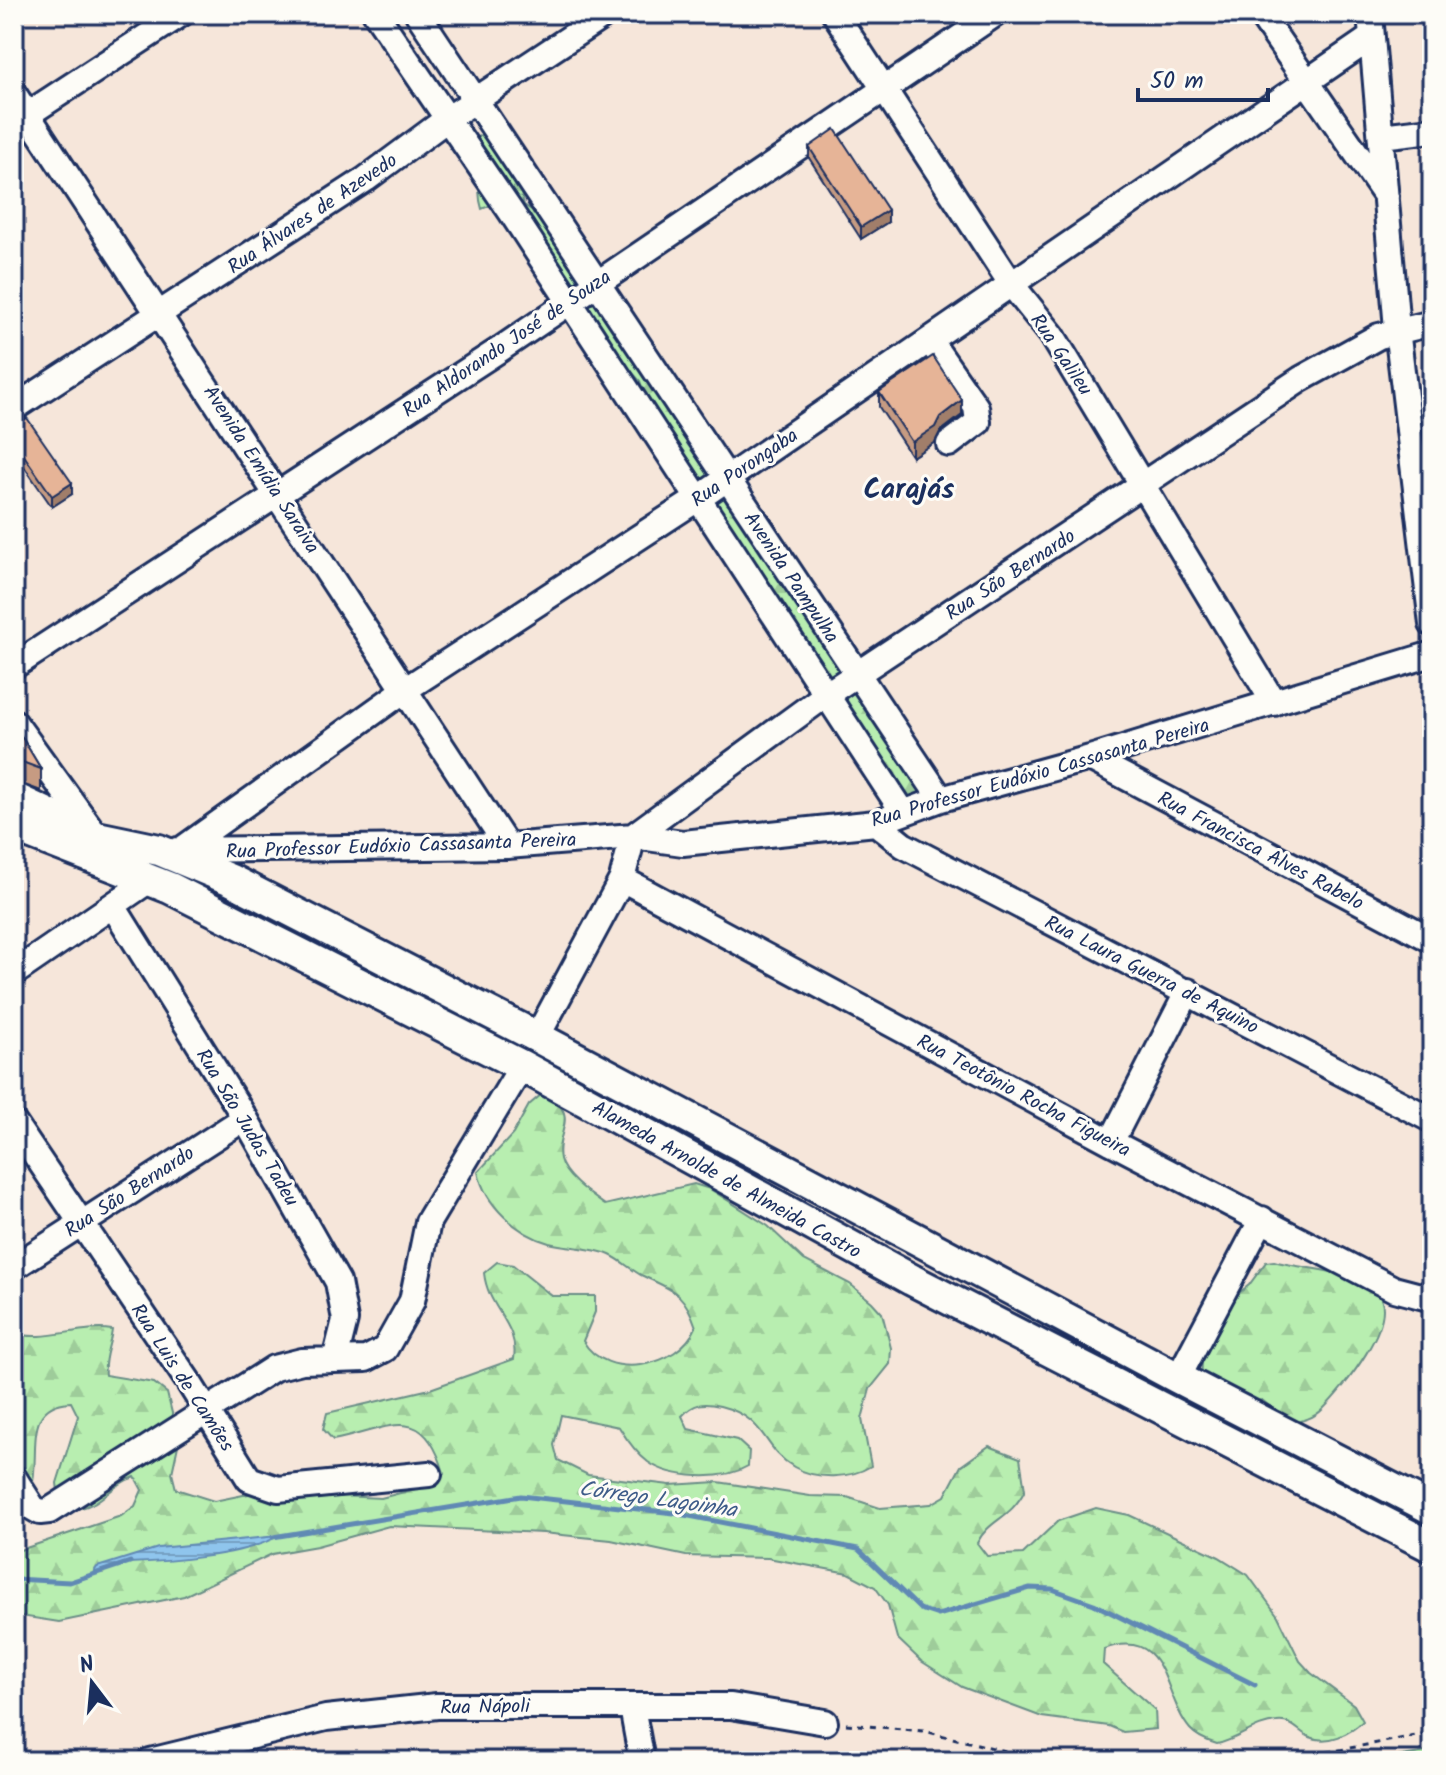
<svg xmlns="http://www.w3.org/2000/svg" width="1446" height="1775" viewBox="0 0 1446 1775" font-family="Kalam,sans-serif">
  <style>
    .forest { fill: url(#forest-firs); stroke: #6a8e87; stroke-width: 2 }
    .park { fill: url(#park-tufts); stroke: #6a8e87; stroke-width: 2 }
    .water { fill: url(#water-rules); stroke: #6189b4; stroke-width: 2 }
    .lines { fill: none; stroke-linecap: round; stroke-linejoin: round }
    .stream { stroke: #6189b4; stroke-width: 5 }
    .minor-casing { stroke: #1b2f5e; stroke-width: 30 }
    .major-casing { stroke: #1b2f5e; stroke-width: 36 }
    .path { stroke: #1b2f5e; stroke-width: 3; stroke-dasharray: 6 6; stroke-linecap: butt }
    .minor { stroke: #fdfcf7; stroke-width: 24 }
    .major { stroke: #fdfcf7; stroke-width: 30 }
    .wall { fill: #c69b82; stroke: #1b2f5e; stroke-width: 2 }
    .shaded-wall { fill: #a17e6a; stroke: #1b2f5e; stroke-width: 2 }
    .building { fill: #e6b497; stroke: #1b2f5e; stroke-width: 2 }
    .labels { text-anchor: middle; stroke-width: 6; stroke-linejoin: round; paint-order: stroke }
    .street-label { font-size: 20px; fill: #1b2f5e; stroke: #fdfcf7 }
    .water-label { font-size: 22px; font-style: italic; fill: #3e5c89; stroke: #fdfcf7 }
    .district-label { font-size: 28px; font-weight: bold; fill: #1b2f5e; stroke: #fdfcf7 }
  </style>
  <defs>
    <pattern id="forest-firs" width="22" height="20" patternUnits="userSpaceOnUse" patternTransform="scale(2)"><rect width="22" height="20" fill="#b8eeb0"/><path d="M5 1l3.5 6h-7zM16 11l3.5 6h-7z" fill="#9ecc9a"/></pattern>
    <pattern id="park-tufts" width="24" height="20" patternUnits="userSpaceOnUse" patternTransform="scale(2)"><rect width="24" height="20" fill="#b8eeb0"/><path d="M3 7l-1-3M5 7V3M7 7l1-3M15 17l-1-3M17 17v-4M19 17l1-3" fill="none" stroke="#9ecc9a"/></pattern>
    <pattern id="water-rules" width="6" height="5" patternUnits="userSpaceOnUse" patternTransform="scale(2)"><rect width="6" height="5" fill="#8fc5ed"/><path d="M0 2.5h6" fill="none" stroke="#74a0c3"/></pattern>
  </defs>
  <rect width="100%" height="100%" fill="#f6e6da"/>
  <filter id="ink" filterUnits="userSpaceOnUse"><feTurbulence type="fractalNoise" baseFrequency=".0125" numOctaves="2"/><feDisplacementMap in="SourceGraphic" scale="16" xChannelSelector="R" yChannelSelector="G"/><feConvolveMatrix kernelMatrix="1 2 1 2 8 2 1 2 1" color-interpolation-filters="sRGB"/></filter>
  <g filter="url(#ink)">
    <path class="forest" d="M488,130L512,160L524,205L559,229L605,317L709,464L727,504L758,538L809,624L824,639L927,782L925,803L901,796L645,396L640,381L610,347L508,198L482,209C474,183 486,161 476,138Z
      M542,1094C584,1113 554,1131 560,1159C564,1177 591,1195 605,1205L694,1184L710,1189L768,1226L804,1260L850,1284L872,1302L882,1313L891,1348L890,1364L870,1389L862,1419L871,1466C850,1479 816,1480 794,1467C761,1448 768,1418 720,1406C703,1402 694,1403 682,1416L688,1429L737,1440L749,1451L748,1466C723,1481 672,1479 648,1462C636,1453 627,1440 619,1427L561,1415L554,1445L558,1460L588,1475L670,1485L718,1482L810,1496L847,1497L880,1508L931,1504L945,1496L961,1466L989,1446L1020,1458L1025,1490C1010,1520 990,1518 977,1543L987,1556L1023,1554L1058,1521L1096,1508L1129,1515L1219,1557L1248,1575L1278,1616L1300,1661L1311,1673L1354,1705L1363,1721C1350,1734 1328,1745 1310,1737C1298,1732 1293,1720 1277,1722C1255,1723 1238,1740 1217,1744C1207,1741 1197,1737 1190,1729C1162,1696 1169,1626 1104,1649L1103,1664L1155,1710L1156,1729L1123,1732L1109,1726L1042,1717L962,1687L921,1661L897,1638L888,1605L875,1587L848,1573L768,1558L686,1556L611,1540L543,1533L389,1526L317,1546L272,1554L184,1596L59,1622L14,1615V1552L121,1516L135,1506L142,1490L135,1477C110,1484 101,1508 72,1509L59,1499L57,1483L78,1416L71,1402C7,1405 58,1485 14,1515V1333C44,1343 80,1325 112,1330C110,1347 103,1358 105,1375L154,1383L167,1393L179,1441L172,1473L176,1489L214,1501L258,1492L381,1498L431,1485L444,1473C423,1399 387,1430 333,1440L323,1429L327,1413L430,1389L514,1359C519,1323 488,1310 484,1273L497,1262L513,1265L552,1296H595V1312L583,1341C607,1382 679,1368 696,1327C684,1291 672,1290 641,1275C630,1269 621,1260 610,1255C591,1247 569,1248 549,1243C517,1234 485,1205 478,1172L513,1134L529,1105Z
      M1274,1261C1304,1270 1357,1269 1378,1294C1400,1320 1342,1390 1323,1409C1314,1418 1303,1421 1290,1423L1262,1400L1252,1402L1201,1385L1203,1335L1214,1313L1249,1285L1266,1262Z"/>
    <path class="park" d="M1432,1751V1761H1373Z"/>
    <path class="water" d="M278,1536C245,1556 165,1562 128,1563C117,1563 103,1571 92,1575L97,1567L158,1548Z"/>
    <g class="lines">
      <path class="stream" d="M273,1537L521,1496L674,1513L858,1549L920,1609L938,1615L1030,1588L1052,1589L1094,1604L1255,1685
        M14,1579L70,1582L130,1562"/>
      <g class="minor-casing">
        <path id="minor" d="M376,14L511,212L903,812
          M418,14L941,799
          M835,14L1012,285L1052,335L1274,703
          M1260,14L1386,196
          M1370,14L1397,329L1432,624
          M14,94L507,846
          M16,122L181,14
          M1381,136L1432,130
          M930,341L976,407L978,422L949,444
          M14,408L366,179L447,119L606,14
          M14,666L499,350L995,14
          M14,722L97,837
          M1090,758L1432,940
          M876,823L903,845L1432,1120
          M178,850L507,846L633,836L683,843L876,823L941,799L1090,758L1432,654
          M181,850L406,689L699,498L1372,37
          M622,879L1111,1142L1394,1289L1432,1299
          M113,906L245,1118L338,1282L345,1320L335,1360
          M14,973L148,881
          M537,1037L622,879L633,836L827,694L1301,379L1379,336L1432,323
          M14,1123L188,1381L249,1479L278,1489L429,1474
          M1111,1142L1188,991
          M14,1267L245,1118
          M1178,1378L1262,1219
          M14,1478L33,1508L40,1512L49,1511L274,1368L302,1361L366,1359L385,1349L412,1301L428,1222L522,1066
          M632,1707L642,1761
          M150,1761L326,1718L437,1706H731L825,1722"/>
      </g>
      <g class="major-casing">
        <path id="major" d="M14,798L97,837L159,850L231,880L537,1037L1178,1378L1432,1509
          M14,827L170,888L522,1066L912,1280L1432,1547"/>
      </g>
      <path class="path" d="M846,1724L924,1731L1046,1761
        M1279,1761L1432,1733"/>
      <use href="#minor" class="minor"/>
      <use href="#major" class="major"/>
    </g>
    <path class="wall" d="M809,147L888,222L861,239L809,158Z
      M879,392L962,415L940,432L935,442L912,457L879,407Z
      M14,427L72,494L52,507L14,452Z
      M14,724L41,769V791L14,781Z"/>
    <path class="shaded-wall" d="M888,210V222L861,239V227Z
      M20,369V384L14,389V373Z
      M962,400V415L940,432L935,442L912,457V442L940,417Z
      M72,483V494L52,507V496Z"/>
    <path class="building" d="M835,129L888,210L861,227L809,147Z
      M933,356L962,400L940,417L935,427L912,442L879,392Z
      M14,361L20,369L14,373Z
      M27,418L72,483L52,496L14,441V427Z
      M14,724L41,769L14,759Z"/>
  </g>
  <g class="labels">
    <g class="street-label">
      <text transform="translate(312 213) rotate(-34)" y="7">Rua Álvares de Azevedo</text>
      <text transform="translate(506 343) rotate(-34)" y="7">Rua Aldorando José de Souza</text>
      <text transform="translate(1062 354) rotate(56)" y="7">Rua Galileu</text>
      <text transform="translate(744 467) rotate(-34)" y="7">Rua Porongaba</text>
      <text transform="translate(262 469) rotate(57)" y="7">Avenida Emídia Saraiva</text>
      <text transform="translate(1010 574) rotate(-33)" y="7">Rua São Bernardo</text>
      <text transform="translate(792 577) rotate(56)" y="7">Avenida Pampulha</text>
      <text transform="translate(1040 772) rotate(-16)" y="7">Rua Professor Eudóxio Cassasanta Pereira</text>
      <text transform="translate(401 845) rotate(-2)" y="7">Rua Professor Eudóxio Cassasanta Pereira</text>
      <text transform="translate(1261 850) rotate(28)" y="7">Rua Francisca Alves Rabelo</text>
      <text transform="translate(1152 974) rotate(27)" y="7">Rua Laura Guerra de Aquino</text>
      <text transform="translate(1024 1095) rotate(28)" y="7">Rua Teotônio Rocha Figueira</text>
      <text transform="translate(248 1127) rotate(59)" y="7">Rua São Judas Tadeu</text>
      <text transform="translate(727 1179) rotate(29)" y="7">Alameda Arnolde de Almeida Castro</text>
      <text transform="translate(129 1191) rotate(-33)" y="7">Rua São Bernardo</text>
      <text transform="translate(183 1377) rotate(57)" y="7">Rua Luis de Camões</text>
      <text transform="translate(485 1706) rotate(-1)" y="7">Rua Nápoli</text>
    </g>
    <g class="water-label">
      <text transform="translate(658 1498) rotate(8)" y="8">Córrego Lagoinha</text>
    </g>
    <g class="district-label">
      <text x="909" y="498">Carajás</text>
    </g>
  </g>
  <rect width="1446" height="1775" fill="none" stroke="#fdfcf7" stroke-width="48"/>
  <rect x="24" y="24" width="1398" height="1727" fill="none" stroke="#1b2f5e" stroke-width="3" filter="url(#ink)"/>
  <g transform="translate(92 1683) rotate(344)" stroke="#fdfcf7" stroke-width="6" paint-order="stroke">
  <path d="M0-6L14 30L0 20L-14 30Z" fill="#1b2f5e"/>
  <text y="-12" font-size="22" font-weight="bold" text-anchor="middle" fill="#1b2f5e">N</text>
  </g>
  <path d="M1138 88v12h130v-12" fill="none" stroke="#1b2f5e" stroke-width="4"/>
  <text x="1150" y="88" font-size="24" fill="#1b2f5e" stroke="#fdfcf7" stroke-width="6" paint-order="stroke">50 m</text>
</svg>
